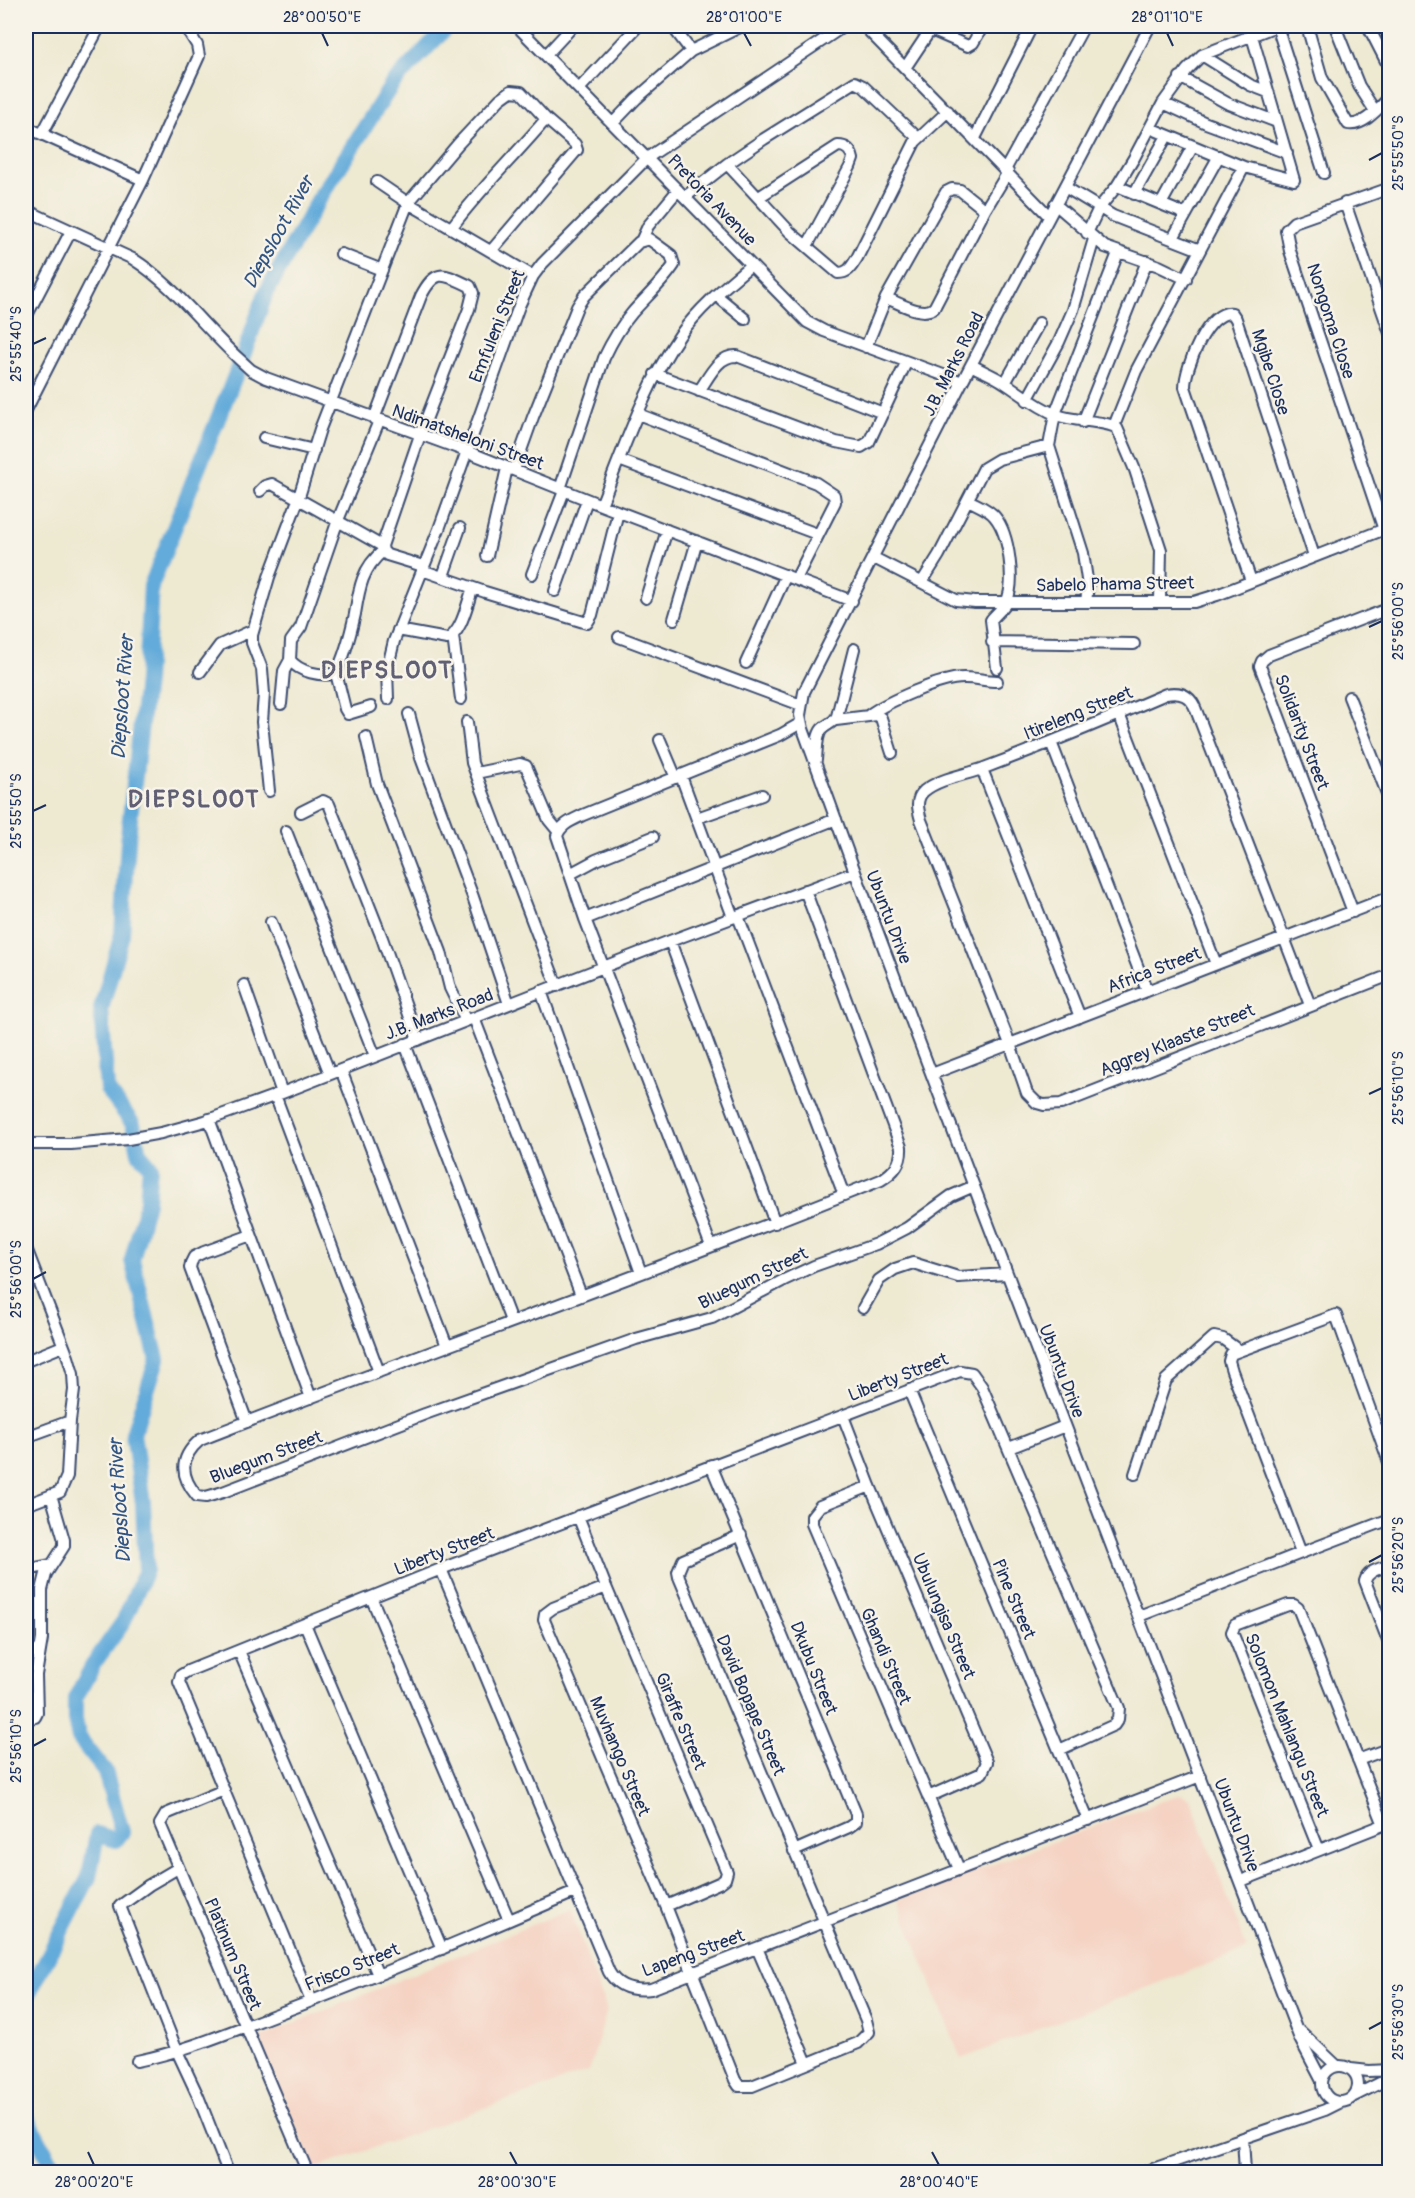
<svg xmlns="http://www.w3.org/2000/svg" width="1415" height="2198" viewBox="0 0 1415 2198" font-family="Pangolin,sans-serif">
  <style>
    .built { fill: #f5d2c2 }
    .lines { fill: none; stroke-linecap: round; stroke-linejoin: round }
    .river { stroke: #63abda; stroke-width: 16 }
    .minor-casing { stroke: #3b4b6f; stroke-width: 14 }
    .minor { stroke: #fff; stroke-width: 10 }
    .ticks { fill: none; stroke: #1b2f5e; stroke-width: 2 }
    .labels { text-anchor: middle; stroke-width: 5; stroke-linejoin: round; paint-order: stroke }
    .street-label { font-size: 18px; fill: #1b2f5e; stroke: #f7f3e8 }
    .water-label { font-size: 20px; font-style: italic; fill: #315483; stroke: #f7f3e8 }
    .district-label { font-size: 24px; font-weight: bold; letter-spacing: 1.5px; fill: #615f73; stroke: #f7f3e8 }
    .neatline { fill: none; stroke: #1b2f5e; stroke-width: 2 }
    .ticks-label { font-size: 15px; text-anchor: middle; fill: #1b2f5e }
  </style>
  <rect width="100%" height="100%" fill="#f7f3e8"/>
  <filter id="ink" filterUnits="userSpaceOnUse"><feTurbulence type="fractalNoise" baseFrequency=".0167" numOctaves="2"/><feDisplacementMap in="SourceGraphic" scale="12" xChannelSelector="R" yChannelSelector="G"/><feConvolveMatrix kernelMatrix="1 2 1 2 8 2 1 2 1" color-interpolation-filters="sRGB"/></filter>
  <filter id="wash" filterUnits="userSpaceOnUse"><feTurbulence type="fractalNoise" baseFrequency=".008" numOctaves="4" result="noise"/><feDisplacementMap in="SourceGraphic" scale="24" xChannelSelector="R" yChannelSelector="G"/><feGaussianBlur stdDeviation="1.35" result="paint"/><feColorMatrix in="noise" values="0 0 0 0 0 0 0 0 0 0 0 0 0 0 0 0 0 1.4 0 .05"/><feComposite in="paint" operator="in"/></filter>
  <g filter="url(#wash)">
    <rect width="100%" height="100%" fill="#eee9d1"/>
    <path class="built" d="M1180,1794L1190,1798L1247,1949L961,2059L898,1900Z
      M570,1909L607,2010L589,2071L314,2169L259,2038Z"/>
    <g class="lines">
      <path class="river" d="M26,1999L89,1877L97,1834L116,1840L122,1832L105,1771L79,1738L75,1720V1699L94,1663L124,1621L146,1570L143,1503L133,1434L157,1359L132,1260L147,1202L150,1166L139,1153L133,1124L107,1089L101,1009L122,934L129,827L146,681L151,586L241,361L266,293L319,199L393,83L448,26
        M26,2116L56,2172"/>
    </g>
  </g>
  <g filter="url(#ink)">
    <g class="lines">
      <g class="minor-casing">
        <path id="minor" d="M517,26L807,322L824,331L962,382
          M672,26L691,51
          M864,26L1049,216
          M1150,26L962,382L804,692L800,715L803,729L855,872L981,1205L1300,2039L1322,2081
          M1277,26L1324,173
          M1307,26L1322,78L1348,124C1363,127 1379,108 1390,97
          M1335,26L1359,86L1375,111
          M1368,26L1390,69
          M931,30L968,46L973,43L983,26
          M546,55L573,26
          M1202,55L1250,85L1268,92
          M905,68L933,26
          M1180,77L1227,103L1277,122
          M579,89L638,26
          M1163,103L1206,123L1287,153
          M613,123L636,99L691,51L742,26
          M26,127L143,180
          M1150,128L1244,167L1294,180L1252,36
          M42,134L100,26
          M975,138L1032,26
          M727,164L790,232L838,273C849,273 851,267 857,258L915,142L948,111
          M1005,170L1084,26
          M377,182L408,203L533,276
          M1117,186L1185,214
          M1065,187L1113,216L1200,250
          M1134,194L1167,136
          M685,197L727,164L764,139L855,82L863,86L918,138
          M759,197L838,146C846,146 851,150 853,159L850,167L807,246
          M1345,203L1390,333
          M1055,204L1105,247L1159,266L1186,279
          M1161,204L1193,146
          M26,210L133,259C174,285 203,326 239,359L251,370L266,378L466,451L601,505L852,601
          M452,227C480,189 515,156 546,119
          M1087,233L1099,208L1117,186L1134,158L1163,103L1187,70L1202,55L1276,26
          M1173,238L1219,156
          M642,239L648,226L678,190
          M341,254L382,270
          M716,295L745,319
          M886,298C900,303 921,317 934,308L985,210L1008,172
          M26,317L71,231
          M866,347L886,298L946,192L952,189L960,190L985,210
          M971,365C982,371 995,376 1005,383C1023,395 1037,407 1057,415C1075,422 1104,420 1117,428L1135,470L1161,550L1160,601
          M655,374L836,442L861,447L869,442L906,363
          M1005,383L1039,323
          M699,391C709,377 718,355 737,356L883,413
          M1027,400L1059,342L1073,310L1094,239
          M26,410L143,180L199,56L197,45L185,26
          M638,414L816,483L834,495L835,502L796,579
          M374,419L421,296C436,267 444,274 470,286L473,293L469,309L420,435L382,546L383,551L387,555L423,566
          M379,421L338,520L301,627L291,641L290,660C299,672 321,677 336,673C344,658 351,632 355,614C359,589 362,568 383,551
          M1083,422L1147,261
          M1114,426L1136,371L1244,167
          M264,438L314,450
          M619,460L817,534
          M514,470L533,417L577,307L584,296L639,242L649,239L671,255L674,265C662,283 646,297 632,313C620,327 612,341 604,358L560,489
          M260,491L265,486L272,484L382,546
          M968,500C977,505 989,509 995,517C1009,534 1016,583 1006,603C1002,609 995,615 991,620L997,668
          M601,505C624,448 644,387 680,335C699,308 726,286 751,265
          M1384,530L1290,251L1286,230L1294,222L1390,188
          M487,556L507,468
          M874,558L956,600L975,602H1194L1217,595L1390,527
          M422,570L485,592L587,623L592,615L618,512
          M532,574L564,491
          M443,576L460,528
          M1251,581L1185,387C1185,367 1208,310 1232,313L1236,319L1314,556
          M922,582L939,555L984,468L999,459L1049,446
          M555,591L587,500
          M646,598L667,530
          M1086,602L1088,586L1083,553L1049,446L1055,414L1118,253
          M674,619L697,541
          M398,630L447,639C462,633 467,603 473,588
          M453,636L461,699
          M619,637L801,705
          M992,642L1134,644
          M746,663L786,575
          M200,672L220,645L253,630
          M336,673L345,709L348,714L371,707
          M1349,697L1390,801
          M388,699L387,670L394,641L439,529L519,306L533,276L542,264L647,158L844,26
          M281,704L284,671L290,660
          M409,714L421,758L473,897L509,1004
          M1119,714L1216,964
          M869,715C887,702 942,677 965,678C976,678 986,681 997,681
          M836,720L877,715L881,718L892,753
          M467,722L472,763L557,986
          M366,737L377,784L441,952L450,988L466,1021
          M660,740L676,778
          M1051,742L1147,991
          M816,760C817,751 816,736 822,729C827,724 834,723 837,716L854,649
          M982,769L1080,1017
          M476,773L520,764L526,766L549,820L558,831
          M681,776L733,917
          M269,791L262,722L264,694L262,669L252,643V635L269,577L298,500L320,429L408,203L458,144L500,99L511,91L521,92L546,119L575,144L577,150L491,251
          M301,812L323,801L329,804L382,938L418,1040
          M697,818L762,795
          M286,831L375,1056
          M570,874L596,860L653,837
          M805,890L901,1147C902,1163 894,1172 881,1180C656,1271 426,1352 200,1440C179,1458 180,1476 197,1496L206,1497L223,1492L425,1414L636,1339L712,1318L784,1280L814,1266L876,1244L907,1228L951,1196L974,1186
          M1353,912L1260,666L1262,661L1269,655L1390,608
          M738,916L844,1195
          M585,919L836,819
          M271,922L330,1074
          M670,941L775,1223
          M244,985L282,1093
          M541,991L641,1273
          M1310,1005L1196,710C1191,696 1181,691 1166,694C1106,720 1045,745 984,768C966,775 940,778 924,791C915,799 918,810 921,820L1010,1044L1027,1093L1037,1103L1044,1105L1061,1104L1390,975
          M474,1018L581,1295
          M405,1044L511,1321
          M341,1070L447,1346
          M932,1074L1390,897
          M275,1095L379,1372
          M209,1119L311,1398
          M26,1144H71L128,1139L161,1133L205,1121L282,1093L670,941L855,872
          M711,1246L585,919L557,836C561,824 573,820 583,815L780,735L801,723
          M26,1248L68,1357L73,1374L74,1390L70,1421L67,1476L60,1492L26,1505
          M863,1308L879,1280L895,1269L913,1263L958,1277L1007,1274
          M26,1361L63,1346
          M909,1390L1088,1820
          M843,1416L870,1486L987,1762L982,1773L928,1797
          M247,1422L190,1268L191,1263L194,1257L204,1252L251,1235
          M26,1437L70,1421
          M1009,1448L1065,1426
          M711,1465L856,1814V1822L849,1827L794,1851
          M1390,1465L1336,1315L1231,1354L1229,1361L1232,1371L1301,1553L1390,1519
          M1135,1474L1166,1380L1214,1337L1223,1339L1238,1350
          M870,1486L820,1506L812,1516V1524L959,1869
          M578,1516L606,1587L727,1872L725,1879L721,1882L666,1906
          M1390,1565C1380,1569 1368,1570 1365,1581L1390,1646
          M441,1569L609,1972C618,1988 634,1991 651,1989L1200,1776
          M26,1570L50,1565
          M606,1587L553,1608L545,1614L544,1620L666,1906L735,2080L739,2086H752L858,2043L869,2032L866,2020L679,1577L678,1572L683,1560L741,1535
          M371,1597L509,1920
          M1139,1616L1301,1553
          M305,1624L442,1949
          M239,1651L378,1975
          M26,1655L40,1649
          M26,1719L35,1717L37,1713L36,1675L42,1639V1590L46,1574L64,1546V1540L51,1495
          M1358,1760L1390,1748
          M224,1790L166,1814L160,1824L305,2166
          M1319,1850L1232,1632L1235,1625L1288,1605H1294L1298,1608L1384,1825
          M178,1868L149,1885L120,1906L177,2051L198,2096L228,2172
          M1241,1881L1388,1823
          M757,1948L807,2063
          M311,2001L179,1682L181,1675L188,1671L441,1569L960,1371L972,1373L982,1387L1119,1708L1118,1719L1114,1725L1059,1750
          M1300,2031L1337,2066
          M137,2061C186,2051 232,2031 280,2013C379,1976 477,1934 575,1892
          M1322 2084a18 18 0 1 1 36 0a18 18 0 1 1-36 0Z
          M1351,2069L1369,2071L1390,2070
          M1354,2096L1390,2078
          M1243,2138L1245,2172
          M1144,2172L1325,2110L1341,2102"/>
      </g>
      <use href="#minor" class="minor"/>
    </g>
  </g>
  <path class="ticks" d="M322,33L328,46M744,33L751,46M1167,33L1173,46M1369,160L1382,153M33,344L46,338M1369,627L1382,621M33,811L46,805M1369,1094L1382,1088M33,1279L46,1272M1369,1562L1382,1555M33,1746L46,1739M1369,2029L1382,2022M88,2152L94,2165M510,2152L517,2165M932,2152L939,2165"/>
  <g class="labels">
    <g class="street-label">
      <text transform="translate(712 200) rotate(46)" y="6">Pretoria Avenue</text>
      <text transform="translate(1331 321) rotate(72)" y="6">Nongoma Close</text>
      <text transform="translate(497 326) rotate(-68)" y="6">Emfuleni Street</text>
      <text transform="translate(953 364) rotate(-63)" y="6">J.B. Marks Road</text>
      <text transform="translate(1271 372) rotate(72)" y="6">Mgibe Close</text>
      <text transform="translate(468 437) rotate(20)" y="6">Ndimatsheloni Street</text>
      <text transform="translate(1115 584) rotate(-1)" y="6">Sabelo Phama Street</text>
      <text transform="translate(1078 713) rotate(-22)" y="6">Itireleng Street</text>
      <text transform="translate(1302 732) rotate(69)" y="6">Solidarity Street</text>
      <text transform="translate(889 917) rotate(69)" y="6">Ubuntu Drive</text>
      <text transform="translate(1154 970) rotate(-21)" y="6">Africa Street</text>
      <text transform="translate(439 1014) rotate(-21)" y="6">J.B. Marks Road</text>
      <text transform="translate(1177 1040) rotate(-22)" y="6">Aggrey Klaaste Street</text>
      <text transform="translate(753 1278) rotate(-26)" y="6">Bluegum Street</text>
      <text transform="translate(1062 1371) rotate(69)" y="6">Ubuntu Drive</text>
      <text transform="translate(898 1377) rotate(-21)" y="6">Liberty Street</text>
      <text transform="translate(266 1457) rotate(-21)" y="6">Bluegum Street</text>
      <text transform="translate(444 1551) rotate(-21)" y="6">Liberty Street</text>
      <text transform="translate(1014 1599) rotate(67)" y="6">Pine Street</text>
      <text transform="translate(944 1616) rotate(67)" y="6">Ubulungisa Street</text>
      <text transform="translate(886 1656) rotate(67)" y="6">Ghandi Street</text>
      <text transform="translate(814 1668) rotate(68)" y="6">Dkubu Street</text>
      <text transform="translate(751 1705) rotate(67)" y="6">David Bopape Street</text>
      <text transform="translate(681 1721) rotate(67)" y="6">Giraffe Street</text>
      <text transform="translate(1287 1725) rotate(68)" y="6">Solomon Mahlangu Street</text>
      <text transform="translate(620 1756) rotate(67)" y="6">Muvhango Street</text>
      <text transform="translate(1237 1825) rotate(69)" y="6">Ubuntu Drive</text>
      <text transform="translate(693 1953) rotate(-20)" y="6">Lapeng Street</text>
      <text transform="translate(233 1954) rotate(67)" y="6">Platinum Street</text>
      <text transform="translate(352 1967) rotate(-22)" y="6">Frisco Street</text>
    </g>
    <g class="water-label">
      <text transform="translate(278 232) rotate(-61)" y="7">Diepsloot River</text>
      <text transform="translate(122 697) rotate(-86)" y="7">Diepsloot River</text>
      <text transform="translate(119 1501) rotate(-94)" y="7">Diepsloot River</text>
    </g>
    <g class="district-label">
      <text x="387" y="678">DIEPSLOOT</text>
      <text x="194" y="807">DIEPSLOOT</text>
    </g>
  </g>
  <rect width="1415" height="2198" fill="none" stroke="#f7f3e8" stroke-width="66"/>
  <rect x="33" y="33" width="1349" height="2132" class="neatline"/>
  <g class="ticks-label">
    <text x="322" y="22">28°00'50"E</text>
    <text x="744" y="22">28°01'00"E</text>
    <text x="1167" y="22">28°01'10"E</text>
    <text transform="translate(1398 153) rotate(-90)" y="5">25°55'50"S</text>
    <text transform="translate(16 344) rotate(-90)" y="5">25°55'40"S</text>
    <text transform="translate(1398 621) rotate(-90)" y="5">25°56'00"S</text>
    <text transform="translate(16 811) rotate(-90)" y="5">25°55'50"S</text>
    <text transform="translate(1398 1088) rotate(-90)" y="5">25°56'10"S</text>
    <text transform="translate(16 1279) rotate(-90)" y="5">25°56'00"S</text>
    <text transform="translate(1398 1555) rotate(-90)" y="5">25°56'20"S</text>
    <text transform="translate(16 1746) rotate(-90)" y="5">25°56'10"S</text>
    <text transform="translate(1398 2022) rotate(-90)" y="5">25°56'30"S</text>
    <text x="94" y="2187">28°00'20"E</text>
    <text x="517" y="2187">28°00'30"E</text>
    <text x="939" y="2187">28°00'40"E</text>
  </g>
</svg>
